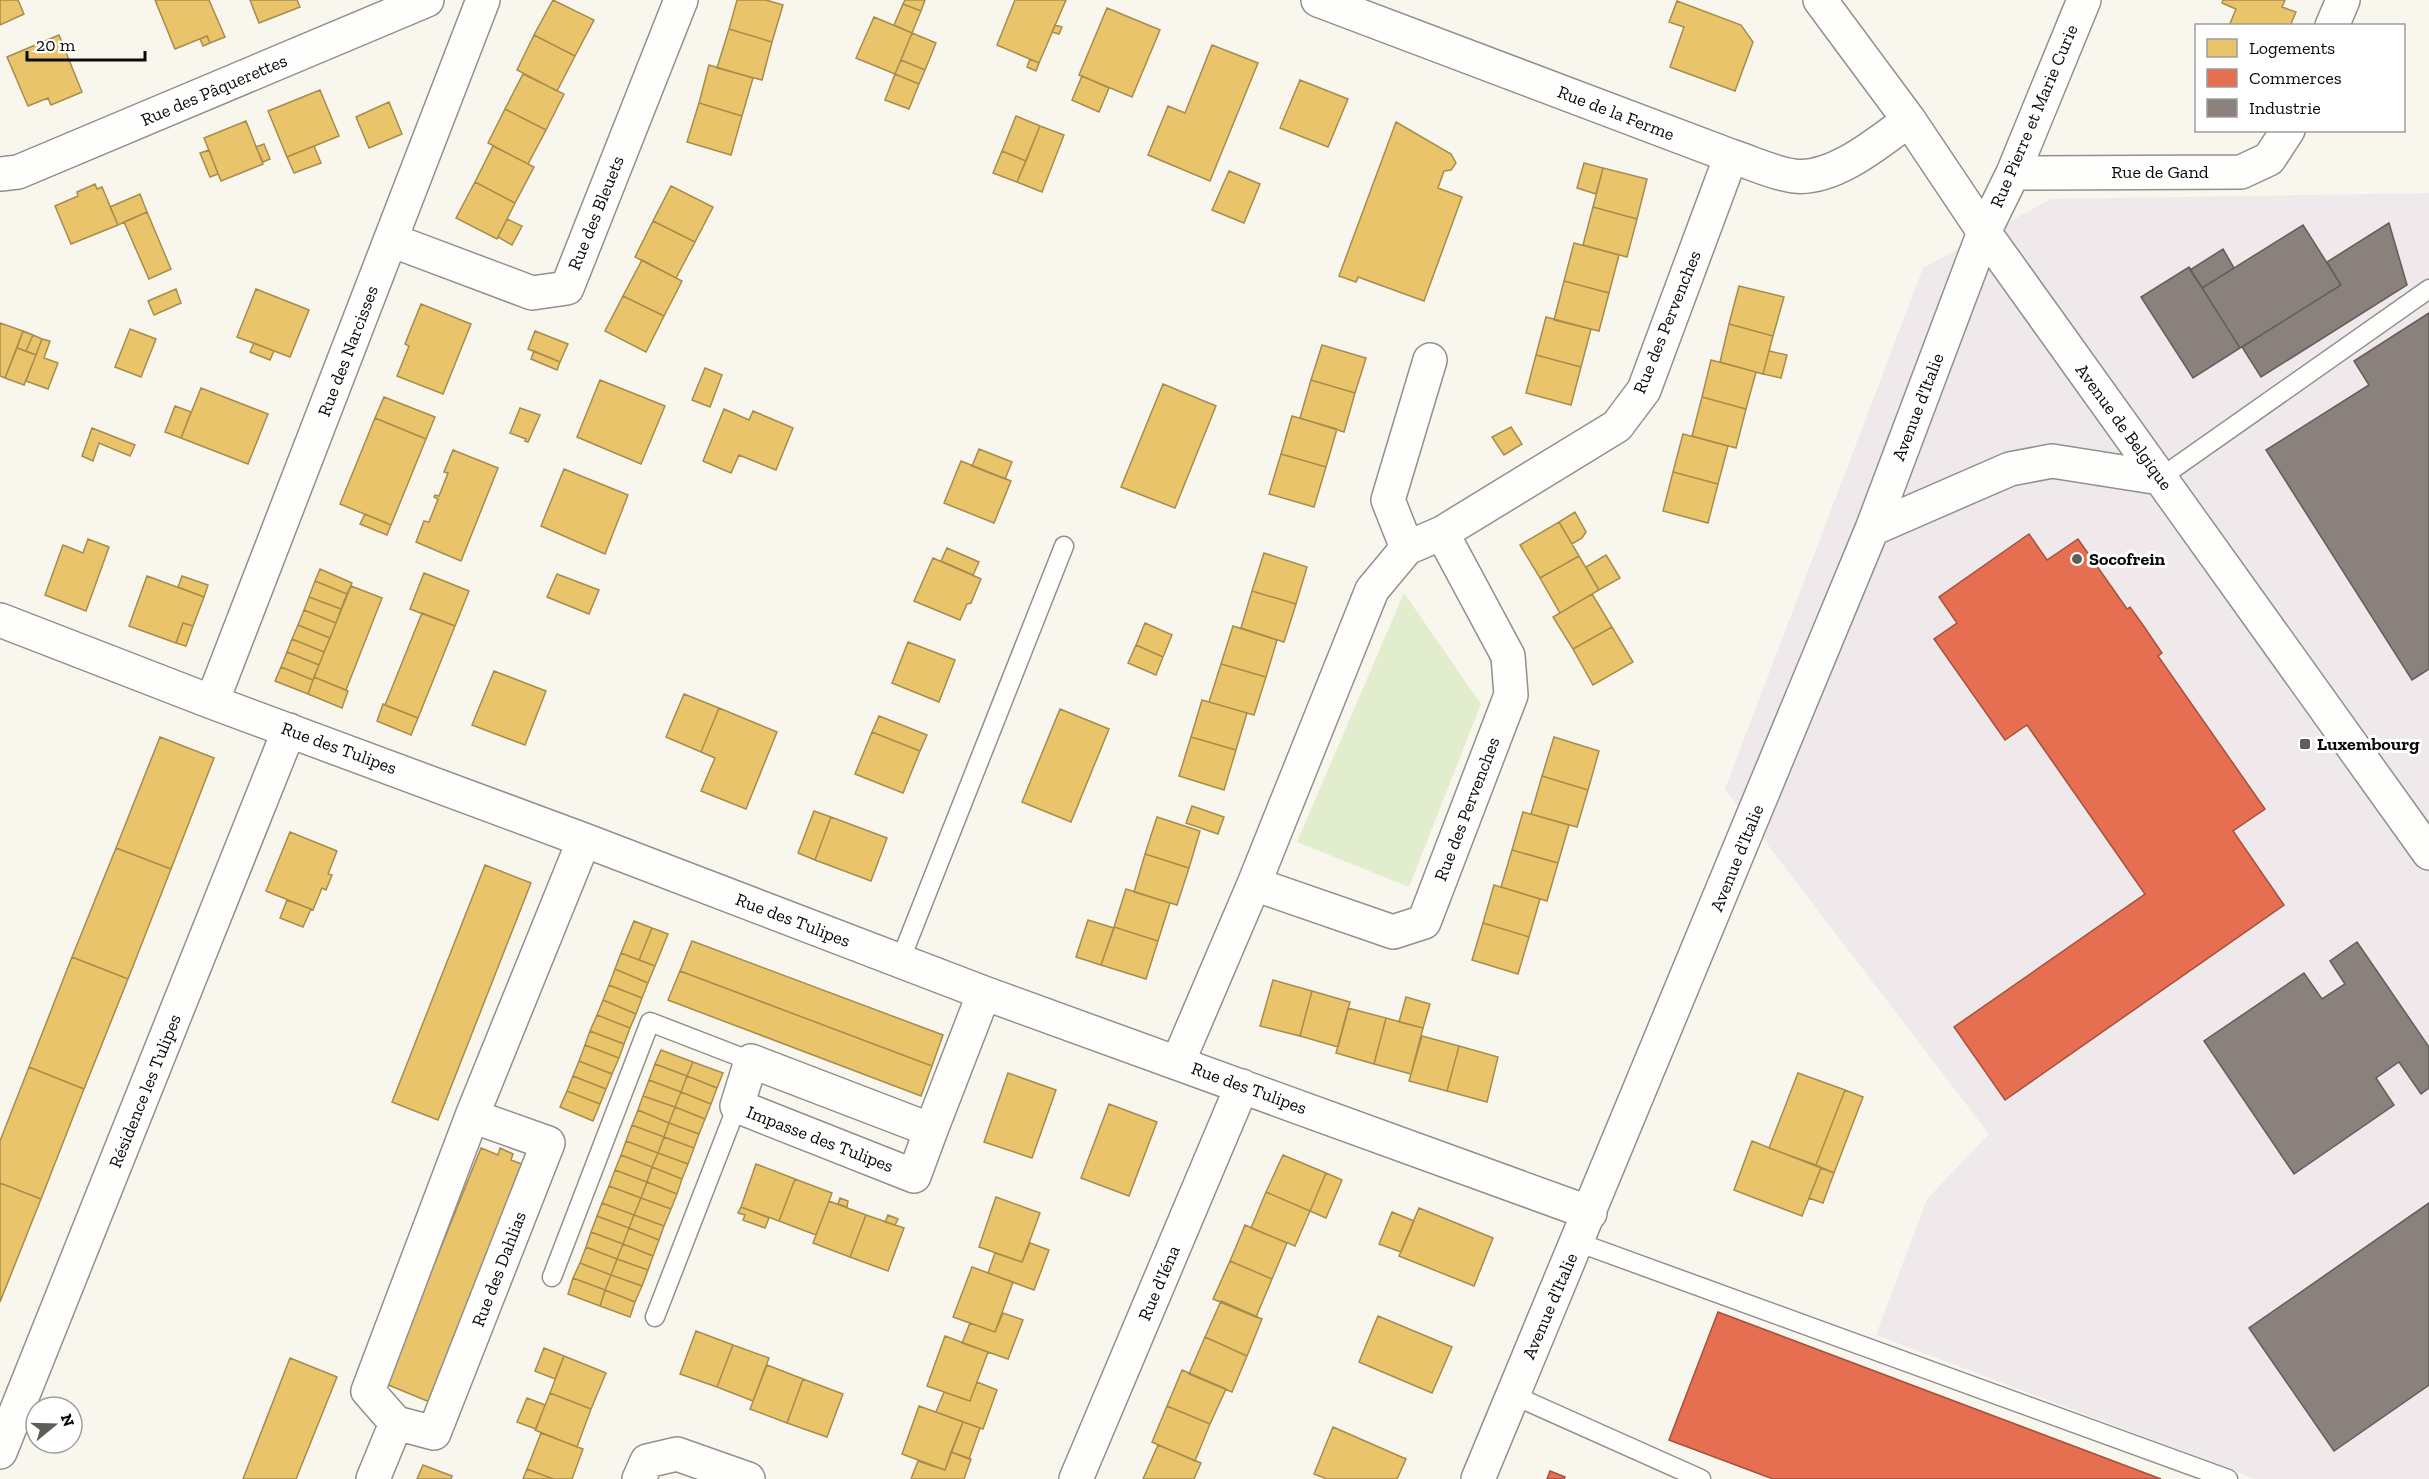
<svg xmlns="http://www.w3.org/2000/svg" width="2429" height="1479" viewBox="0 0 2429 1479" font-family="'Zilla Slab',serif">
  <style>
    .industrial { fill: #f0e9eb }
    .green { fill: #e2edce }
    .homes { fill: #e9c46a; stroke: #a68c4d; stroke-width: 1.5 }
    .shops { fill: #e76f51; stroke: #a5513c; stroke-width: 1.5 }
    .industry { fill: #8a817c; stroke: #645d5a; stroke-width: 1.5 }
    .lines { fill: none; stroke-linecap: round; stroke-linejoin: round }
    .lane-casing { stroke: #92908c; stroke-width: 21 }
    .street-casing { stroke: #92908c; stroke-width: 36 }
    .lane { stroke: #fefefc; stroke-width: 18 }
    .street { stroke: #fefefc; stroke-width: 33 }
    .poi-dot { fill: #5e5d59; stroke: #fff; stroke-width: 2 }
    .labels { text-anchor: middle; stroke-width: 6; stroke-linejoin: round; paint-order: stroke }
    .street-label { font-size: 18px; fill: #0a0a0a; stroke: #fff }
    .poi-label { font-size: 18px; font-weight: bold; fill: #0a0a0a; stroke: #fff; text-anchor: start }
  </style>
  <rect width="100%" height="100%" fill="#f9f6ed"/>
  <path class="industrial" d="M2429,193V1479H2255L1876,1335L1927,1199L1989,1134L1725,789L1923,268L2051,199Z"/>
  <path class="green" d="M1404,593L1481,704L1409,887L1297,842Z"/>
  <path class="homes" d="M0,0H18L24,14L0,25Z
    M155,0H209L225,37L210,43L207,36L175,49Z
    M250,0H297L300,7L259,23Z
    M553,0L594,20L575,56L534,35Z
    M737,0H766L783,5L772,42L729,29Z
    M905,0H925L921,11L903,4Z
    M1015,0H1066L1039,63L997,45Z
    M2223,0H2285L2282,7L2296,12L2290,26H2229L2236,9L2222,3Z
    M1677,1L1741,25L1753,42L1735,91L1670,67L1684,27L1669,22Z
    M903,4L921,11L912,33L894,25Z
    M1107,8L1160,30L1132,97L1079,75Z
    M874,17L912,33L895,74L856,58Z
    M1055,25L1062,27L1059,34L1052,32Z
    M729,29L772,42L762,80L717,68Z
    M912,33L936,43L925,70L901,60Z
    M59,35L82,92L51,105L48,98L28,106L7,57Z
    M534,35L575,56L557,91L517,70Z
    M207,36L210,43L203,46L200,39Z
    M1212,45L1258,63L1210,181L1148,155L1168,106L1185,113Z
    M1030,59L1039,63L1036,71L1027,67Z
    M901,60L925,70L919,84L895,74Z
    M709,65L753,78L742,116L699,103Z
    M523,74L564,94L546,130L505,109Z
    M895,74L919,84L909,109L885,100Z
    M1082,76L1109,88L1099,112L1072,100Z
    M1300,80L1348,99L1328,147L1280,128Z
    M320,90L339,136L287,157L268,111Z
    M389,102L402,134L369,148L356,117Z
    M699,103L742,116L731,155L687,142Z
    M505,109L546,130L528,164L488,143Z
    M1016,116L1040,126L1026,161L1002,151Z
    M246,121L263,164L221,181L204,138Z
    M1396,122L1451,154L1456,163L1451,170L1444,171L1438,188L1462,197L1424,301L1358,277L1356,282L1339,276Z
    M1040,126L1064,135L1042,192L1017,182Z
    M264,144L270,159L263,162L256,147Z
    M314,146L321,163L294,173L287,157Z
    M493,146L534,167L515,203L475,182Z
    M209,150L218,174L210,177L200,153Z
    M1002,151L1026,161L1017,182L993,173Z
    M1584,163L1603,168L1596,194L1577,188Z
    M1603,168L1647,179L1637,219L1593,207Z
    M1229,171L1260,184L1244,223L1212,210Z
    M475,182L515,203L497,239L456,218Z
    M95,184L97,189L102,187L118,225L71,244L55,206L78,196L77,192Z
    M671,186L713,207L695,242L653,221Z
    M140,194L147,212L118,225L110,207Z
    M1593,207L1637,219L1627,257L1583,245Z
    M147,212L171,269L149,279L124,222Z
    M507,219L522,226L512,245L498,237Z
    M653,221L695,242L676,278L635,257Z
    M1574,243L1619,255L1609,293L1564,281Z
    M642,260L682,281L664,316L623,296Z
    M1564,281L1609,293L1599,331L1554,320Z
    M1739,286L1784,297L1773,336L1729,324Z
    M176,289L181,303L154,315L148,301Z
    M256,289L309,310L290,357L237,337Z
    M623,296L664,316L646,352L605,331Z
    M421,304L471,324L443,394L397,376L409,346L405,344Z
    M1546,317L1591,329L1581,367L1536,355Z
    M0,323L23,331L5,378L0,376Z
    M1729,324L1773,336L1763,374L1720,362Z
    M130,329L156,339L141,377L115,367Z
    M23,331L33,335L26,351L17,348Z
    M535,331L568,344L560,362L528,349Z
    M33,335L42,339L36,355L26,351Z
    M42,339L50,341L44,358L58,363L48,389L26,381Z
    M254,343L274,351L270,360L250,352Z
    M1322,345L1366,358L1355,393L1311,380Z
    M17,348L36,355L24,385L5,378Z
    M534,351L560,362L557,370L531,359Z
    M1769,351L1787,355L1781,378L1763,374Z
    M1536,355L1581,367L1571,405L1526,393Z
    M1711,360L1756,372L1746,409L1702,397Z
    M705,368L722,375L710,407L692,400Z
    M600,380L665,406L641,464L577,437Z
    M1311,380L1355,393L1344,432L1300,418Z
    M1163,384L1216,406L1175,508L1121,487Z
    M201,388L268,414L248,464L181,438Z
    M384,397L435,417L426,439L375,418Z
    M1702,397L1746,409L1736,448L1692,436Z
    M175,406L191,412L181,438L165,432Z
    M520,408L540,415L528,442L525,441L526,439L510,433Z
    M724,409L749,420L753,411L793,428L776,470L739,455L731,473L703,461Z
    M1292,416L1337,429L1326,467L1281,454Z
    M375,418L426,439L391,525L340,504Z
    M1511,427L1522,444L1504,455L1492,437Z
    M92,428L135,445L130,456L99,443L93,461L82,456Z
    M1683,434L1728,446L1718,484L1673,472Z
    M979,449L1012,462L1005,479L972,466Z
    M453,450L498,468L461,561L416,542L424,521L429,522L438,499L434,497L435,495L439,496L448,473L444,472Z
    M1281,454L1326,467L1314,507L1269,494Z
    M961,461L1011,481L994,523L944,503Z
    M564,469L628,495L605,554L541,526Z
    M1673,472L1718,484L1708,523L1663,511Z
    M1575,512L1586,532L1582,538L1572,544L1559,522Z
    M365,514L391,525L387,535L360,524Z
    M1559,522L1579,556L1540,578L1520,545Z
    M88,539L109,547L86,611L45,595L63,545L83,553Z
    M947,548L979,562L973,575L941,561Z
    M1264,553L1307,567L1296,604L1252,591Z
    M1606,555L1620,578L1599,590L1586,567Z
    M1579,556L1599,590L1560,613L1540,578Z
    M933,558L981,579L971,603L967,604L960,620L914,601Z
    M320,569L352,583L347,594L315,581Z
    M424,573L469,591L455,626L410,609Z
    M557,574L599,590L589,614L547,597Z
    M147,576L204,597L193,626L183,623L176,643L129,626Z
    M182,576L208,585L204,597L178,587Z
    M315,581L347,594L341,609L309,597Z
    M351,586L382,598L346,690L314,677Z
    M1252,591L1296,604L1284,642L1241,628Z
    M1592,594L1612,627L1573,649L1553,617Z
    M309,597L341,609L336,623L304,610Z
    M304,610L336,623L330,638L298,625Z
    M422,613L455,626L418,718L385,705Z
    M183,623L193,626L186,646L176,643Z
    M1145,623L1172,635L1163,657L1136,645Z
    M298,625L330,638L324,652L292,639Z
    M1233,626L1277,640L1266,677L1221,664Z
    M1612,627L1633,662L1593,685L1573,649Z
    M292,639L324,652L319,665L287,652Z
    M908,642L955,660L939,702L892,683Z
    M1136,645L1163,657L1156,675L1128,663Z
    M287,652L319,665L313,680L281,667Z
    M1221,664L1266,677L1254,715L1209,702Z
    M281,667L313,680L308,694L275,681Z
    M494,671L546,691L525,745L472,725Z
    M314,677L348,691L342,708L308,694Z
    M684,694L719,708L701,752L666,737Z
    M1202,700L1247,713L1236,750L1191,737Z
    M383,704L418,718L411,735L377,721Z
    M719,708L777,732L746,809L701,791L715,758L701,752Z
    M1060,709L1109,729L1071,822L1022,802Z
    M879,716L927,735L920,751L872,732Z
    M872,732L920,751L903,793L855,774Z
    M160,737L214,758L171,869L116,848Z
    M1191,737L1236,750L1224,790L1179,776Z
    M1554,737L1599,751L1588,790L1542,776Z
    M1542,776L1588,790L1577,827L1531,814Z
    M1192,806L1224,817L1218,834L1186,823Z
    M814,811L831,817L815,860L798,853Z
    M1523,812L1569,825L1558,863L1512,850Z
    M831,817L887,838L871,881L815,860Z
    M1157,817L1200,831L1189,868L1145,854Z
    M290,832L337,851L328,874L332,875L326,890L322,888L313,910L266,891Z
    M116,848L171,869L128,979L72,957Z
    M1512,850L1558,863L1547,901L1501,887Z
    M1145,854L1189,868L1177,905L1134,892Z
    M485,865L531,883L438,1120L392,1102Z
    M1494,885L1540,899L1529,937L1483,923Z
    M1126,889L1170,903L1158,941L1114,927Z
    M287,900L311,909L303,927L280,918Z
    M1088,920L1114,928L1101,965L1076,957Z
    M634,921L652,928L639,960L621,953Z
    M1483,923L1529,937L1518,974L1472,960Z
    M1114,927L1158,941L1146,979L1101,965Z
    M652,928L668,934L655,966L639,960Z
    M692,941L943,1035L932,1066L680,971Z
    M621,953L655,966L648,983L615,969Z
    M72,957L128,979L84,1089L29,1067Z
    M615,969L648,983L642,998L609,985Z
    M680,971L932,1066L921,1096L668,1000Z
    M1273,980L1312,991L1300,1036L1260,1026Z
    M609,985L642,998L636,1014L603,1000Z
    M1312,991L1350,1002L1338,1047L1300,1036Z
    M1406,997L1430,1004L1423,1028L1399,1022Z
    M603,1000L636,1014L630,1028L597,1015Z
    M1348,1008L1386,1018L1374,1064L1336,1053Z
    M597,1015L630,1028L624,1044L590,1031Z
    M1386,1018L1423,1028L1411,1074L1374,1064Z
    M590,1031L624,1044L619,1058L585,1045Z
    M1422,1036L1459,1046L1447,1091L1409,1081Z
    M585,1045L619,1058L612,1074L579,1061Z
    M1459,1046L1498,1057L1487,1102L1447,1091Z
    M661,1050L693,1062L687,1076L655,1064Z
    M579,1061L612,1074L606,1089L573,1076Z
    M693,1062L723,1073L717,1088L687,1076Z
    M655,1064L687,1076L681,1092L649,1080Z
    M29,1067L84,1089L41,1199L0,1183V1141Z
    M1008,1073L1056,1090L1032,1158L984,1142Z
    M1798,1073L1845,1090L1816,1165L1769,1148Z
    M573,1076L606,1089L600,1104L567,1091Z
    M687,1076L717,1088L711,1104L681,1092Z
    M649,1080L681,1092L675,1107L643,1096Z
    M1845,1090L1863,1097L1834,1173L1816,1165Z
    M567,1091L600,1104L593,1121L560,1107Z
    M681,1092L711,1104L705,1119L675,1107Z
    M643,1096L675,1107L669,1123L638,1110Z
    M1109,1104L1157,1122L1129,1196L1081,1178Z
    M675,1107L705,1119L699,1134L669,1123Z
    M638,1110L669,1123L664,1137L632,1125Z
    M669,1123L699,1134L694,1148L664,1137Z
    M632,1125L664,1137L658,1153L626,1141Z
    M664,1137L694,1148L688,1164L658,1153Z
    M626,1141L658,1153L652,1167L621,1155Z
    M1752,1141L1821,1168L1802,1216L1734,1190Z
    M481,1148L498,1155L500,1148L513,1154L511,1160L527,1166L432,1403L386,1384Z
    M658,1153L688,1164L682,1179L652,1167Z
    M621,1155L652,1167L647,1182L615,1170Z
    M1283,1155L1326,1173L1310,1211L1266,1192Z
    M756,1164L795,1179L779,1221L741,1207Z
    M652,1167L682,1179L677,1194L647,1182Z
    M1821,1168L1834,1173L1823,1203L1809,1198Z
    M615,1170L647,1182L641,1198L609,1186Z
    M1326,1173L1342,1180L1326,1218L1310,1211Z
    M795,1179L832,1193L816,1235L779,1221Z
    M647,1182L677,1194L671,1209L641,1198Z
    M0,1183L41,1199L0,1302Z
    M609,1186L641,1198L634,1215L602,1203Z
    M1266,1192L1310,1211L1295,1246L1251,1228Z
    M996,1197L1040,1213L1022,1262L979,1247Z
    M641,1198L671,1209L664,1226L634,1215Z
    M840,1198L848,1201L847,1207L838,1204Z
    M829,1201L866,1215L850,1257L813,1243Z
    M602,1203L634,1215L629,1228L597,1216Z
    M741,1207L769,1218L765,1228L743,1220L745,1215L738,1213Z
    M1419,1208L1493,1238L1474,1286L1399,1256Z
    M1392,1212L1414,1221L1401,1252L1379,1244Z
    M634,1215L664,1226L659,1240L629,1228Z
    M866,1215L904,1228L888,1271L850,1257Z
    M888,1215L898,1219L895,1225L885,1222Z
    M597,1216L629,1228L623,1244L591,1232Z
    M1245,1225L1287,1243L1272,1279L1230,1261Z
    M629,1228L659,1240L653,1256L623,1244Z
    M591,1232L623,1244L617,1259L586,1247Z
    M1030,1243L1049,1250L1034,1290L988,1273L995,1253L1022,1262Z
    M623,1244L653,1256L648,1270L617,1259Z
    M586,1247L617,1259L611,1275L580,1263Z
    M617,1259L648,1270L642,1286L611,1275Z
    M1230,1261L1272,1279L1256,1317L1213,1299Z
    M580,1263L611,1275L605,1290L573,1278Z
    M972,1267L1013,1282L995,1332L953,1317Z
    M611,1275L642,1286L635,1302L605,1290Z
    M573,1278L605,1290L600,1306L568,1294Z
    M605,1290L635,1302L630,1317L600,1306Z
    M1221,1301L1262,1319L1247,1356L1205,1337Z
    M1003,1313L1023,1320L1008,1359L962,1343L970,1323L995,1332Z
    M1378,1316L1452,1347L1432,1393L1359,1362Z
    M696,1331L733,1345L717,1387L680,1374Z
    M945,1336L988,1352L970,1401L927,1386Z
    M1205,1337L1247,1356L1232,1392L1189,1374Z
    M733,1345L769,1358L753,1401L717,1387Z
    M544,1348L564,1356L555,1379L535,1371Z
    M564,1356L606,1373L591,1409L550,1393Z
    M290,1358L337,1377L296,1479H243Z
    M767,1365L803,1379L787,1423L750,1409Z
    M1182,1370L1226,1389L1210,1424L1167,1406Z
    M803,1379L843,1394L827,1437L787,1423Z
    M977,1382L997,1390L983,1429L936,1412L944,1392L970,1401Z
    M550,1393L591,1409L577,1447L535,1430Z
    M527,1398L545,1405L536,1429L517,1422Z
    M919,1406L963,1422L945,1470L902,1454Z
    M1167,1406L1210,1424L1195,1461L1152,1442Z
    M963,1422L980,1428L969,1459L951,1452Z
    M1333,1427L1406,1459L1397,1479H1327L1314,1474Z
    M541,1433L583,1449L572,1479H553L527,1469Z
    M1158,1445L1201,1463L1194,1479H1143Z
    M951,1452L971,1459L964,1479H911L918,1461L945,1470Z
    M423,1465L452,1476L451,1479H417Z
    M527,1469L553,1479H523Z"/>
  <path class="shops" d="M2029,534L2047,560L2078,539L2127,609L2130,607L2145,628L2162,653L2158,656L2265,809L2233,831L2284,905L2005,1100L1954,1027L2145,894L2027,725L2005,740L1934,639L1957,623L1939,597Z
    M1718,1312L2161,1479H1773L1669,1440Z
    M1550,1471L1565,1477L1564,1479H1547Z"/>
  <path class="industry" d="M2389,223L2407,285L2261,377L2242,347L2341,285L2327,262Z
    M2303,225L2341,285L2240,348L2202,288Z
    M2223,249L2234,268L2202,288L2190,270Z
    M2189,267L2240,348L2193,378L2141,297Z
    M2429,313V669L2412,680L2266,450L2369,385L2354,361Z
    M2357,942L2429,1047V1088L2421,1094L2399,1062L2376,1078L2394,1105L2294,1174L2204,1041L2304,973L2322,999L2345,984L2330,961Z
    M2429,1203V1385L2334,1451L2249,1328Z"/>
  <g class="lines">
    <g class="lane-casing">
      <path id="lane" d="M2160,478L2429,289
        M900,961L1064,546
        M1577,1242L2228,1479
        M552,1277L650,1022L751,1061
        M655,1317L737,1106
        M1513,1395L1701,1479"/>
    </g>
    <g class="street-casing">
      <path id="street" d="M1318,0L1731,156C1750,162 1775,174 1794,176C1833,181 1879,142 1909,120
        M1820,0L1909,120L1984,232L2429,853
        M2332,26L2343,0
        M2013,173L2241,172L2269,159L2288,130
        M0,174L18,172L427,0
        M391,240L532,293L567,288L681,0
        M1872,529L2010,469L2052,461L2160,478
        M1407,548L1388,500L1430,360
        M0,620L212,702L584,840L984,993L1590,1213
        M212,702L483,0
        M1254,884L1393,932L1424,922L1511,695L1508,656L1442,533
        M1178,1062L1254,884L1372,590L1407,548L1442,533L1617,426L1644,390L1731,156
        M931,1130L914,1176L737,1106L751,1061L931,1130L984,993
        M396,1423L368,1391L472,1116
        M0,1452L289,730
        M373,1479L396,1423L434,1433L548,1143L472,1116L584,840
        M639,1479L647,1461L677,1454L748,1479
        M1076,1479L1242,1086
        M1478,1479L1872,529L1984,232L2013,173L2084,0"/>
    </g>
    <use href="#lane" class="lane"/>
    <use href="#street" class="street"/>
  </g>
  <g class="poi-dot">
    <circle cx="2077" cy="559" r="6"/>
    <rect x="2299" y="738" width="12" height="12" rx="3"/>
  </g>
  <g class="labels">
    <g class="street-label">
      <text transform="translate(214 90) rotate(-23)" y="6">Rue des Pâquerettes</text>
      <text transform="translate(1616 113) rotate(21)" y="6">Rue de la Ferme</text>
      <text transform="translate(2034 116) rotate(-67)" y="6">Rue Pierre et Marie Curie</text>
      <text x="2160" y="178">Rue de Gand</text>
      <text transform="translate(596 213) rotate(-68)" y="6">Rue des Bleuets</text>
      <text transform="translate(1667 322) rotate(-68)" y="6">Rue des Pervenches</text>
      <text transform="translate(348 351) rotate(-69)" y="6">Rue des Narcisses</text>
      <text transform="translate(1918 407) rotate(-69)" y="6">Avenue d'Italie</text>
      <text transform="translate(2124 427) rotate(54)" y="6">Avenue de Belgique</text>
      <text transform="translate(339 748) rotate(20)" y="6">Rue des Tulipes</text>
      <text transform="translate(1467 809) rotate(-69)" y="6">Rue des Pervenches</text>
      <text transform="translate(1737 858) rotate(-68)" y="6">Avenue d'Italie</text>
      <text transform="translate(793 920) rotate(21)" y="6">Rue des Tulipes</text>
      <text transform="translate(1249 1088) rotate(20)" y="6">Rue des Tulipes</text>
      <text transform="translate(145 1091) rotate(-68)" y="6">Résidence les Tulipes</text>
      <text transform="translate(820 1139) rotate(21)" y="6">Impasse des Tulipes</text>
      <text transform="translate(499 1269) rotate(-69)" y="6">Rue des Dahlias</text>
      <text transform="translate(1159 1283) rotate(-67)" y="6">Rue d'Iéna</text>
      <text transform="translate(1550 1306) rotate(-67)" y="6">Avenue d'Italie</text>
    </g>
    <g class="poi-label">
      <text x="2089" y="565">Socofrein</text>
      <text x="2317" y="750">Luxembourg</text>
    </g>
  </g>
  <rect x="2195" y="24" width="210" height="108" fill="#ffffff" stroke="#9d9d9d" stroke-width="1.5"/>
  <rect x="2207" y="39" width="30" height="18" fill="#e9c46a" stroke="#9d9d9d" stroke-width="1.5"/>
  <text x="2249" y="54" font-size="18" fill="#0a0a0a">Logements</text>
  <rect x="2207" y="69" width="30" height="18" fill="#e76f51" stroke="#9d9d9d" stroke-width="1.5"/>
  <text x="2249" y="84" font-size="18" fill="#0a0a0a">Commerces</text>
  <rect x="2207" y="99" width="30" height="18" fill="#8a817c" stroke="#9d9d9d" stroke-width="1.5"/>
  <text x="2249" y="114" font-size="18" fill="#0a0a0a">Industrie</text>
  <g transform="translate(54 1425) rotate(71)"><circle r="28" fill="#ffffff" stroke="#9d9d9d" stroke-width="1.5"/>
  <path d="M0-4.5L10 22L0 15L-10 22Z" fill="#5e5d59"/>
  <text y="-9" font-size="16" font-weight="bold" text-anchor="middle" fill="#0a0a0a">N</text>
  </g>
  <path d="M27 51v9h118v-9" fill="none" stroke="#0a0a0a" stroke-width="3"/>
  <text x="36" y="51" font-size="18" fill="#0a0a0a" stroke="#ffffff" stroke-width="4.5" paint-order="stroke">20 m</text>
</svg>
